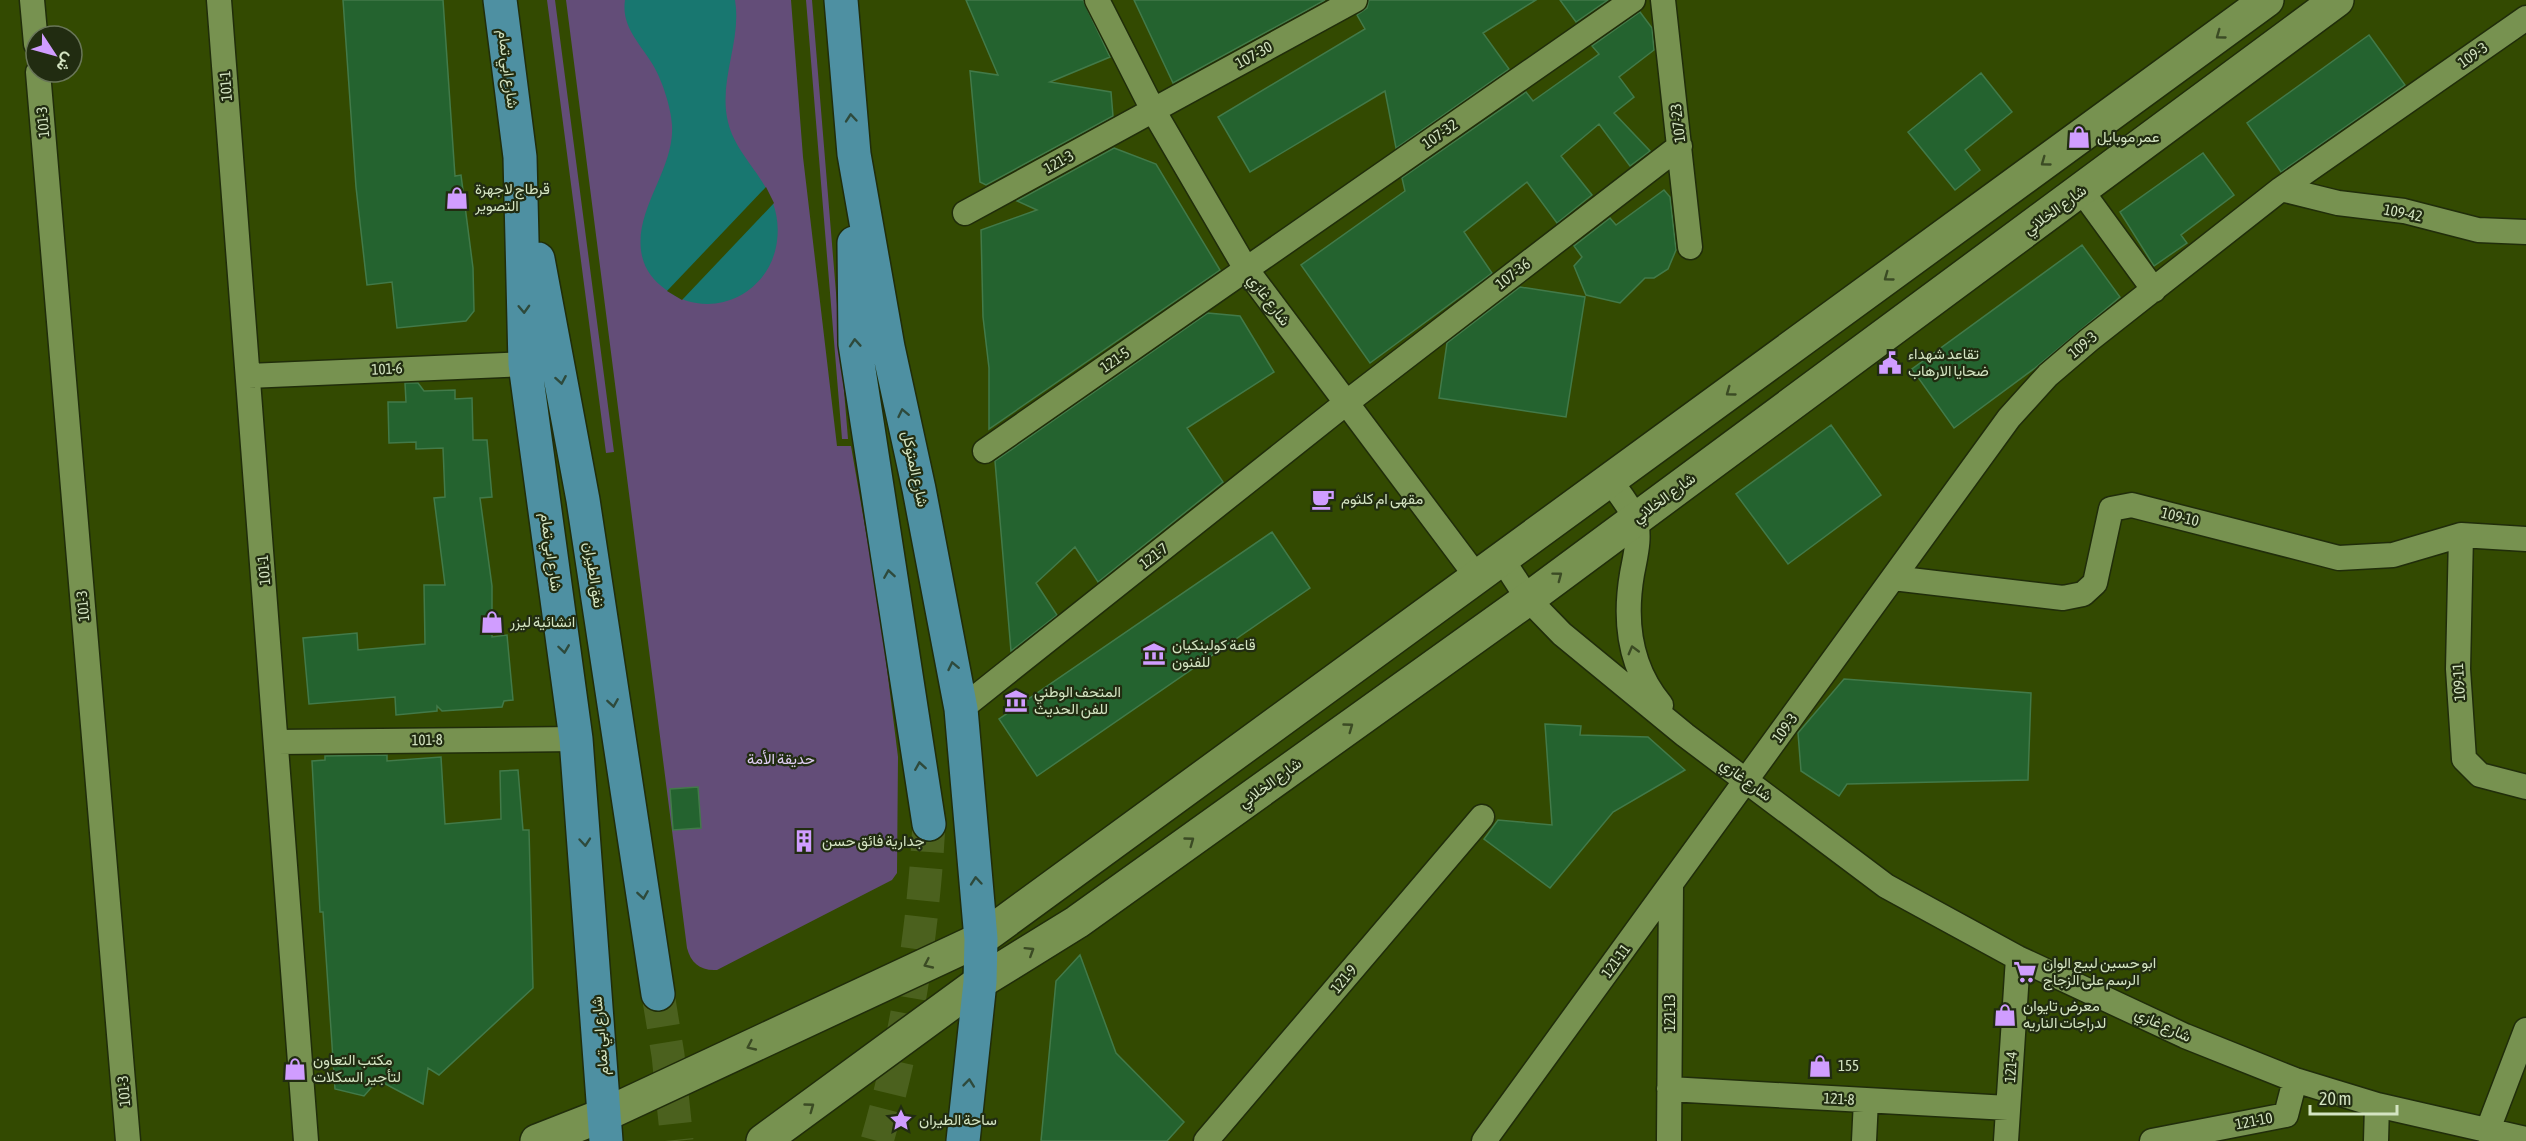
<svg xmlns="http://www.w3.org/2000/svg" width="2526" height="1141" viewBox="0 0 2526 1141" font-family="'Asap Condensed',Vazirmatn,sans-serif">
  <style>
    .green { fill: #634d78 }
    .water { fill: #187770 }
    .pier { fill: #334a01 }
    .building { fill: #24632f; stroke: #427a49; stroke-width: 1.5 }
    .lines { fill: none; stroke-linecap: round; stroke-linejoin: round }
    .primary-tunnel { stroke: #4b611e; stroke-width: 33; stroke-dasharray: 33 16; stroke-linecap: butt }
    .street-casing { stroke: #202d0a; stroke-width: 27 }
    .secondary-casing { stroke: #202d0a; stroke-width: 36 }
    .primary-casing { stroke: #202d0a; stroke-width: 36 }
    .street { stroke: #779250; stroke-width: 24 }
    .secondary { stroke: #779250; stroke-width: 33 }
    .primary { stroke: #4e90a2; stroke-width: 33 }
    .oneway { stroke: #3b4b24 }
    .oneway2 { stroke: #2e4a3c }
    .labels { text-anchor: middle; stroke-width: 4.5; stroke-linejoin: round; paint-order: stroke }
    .street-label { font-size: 15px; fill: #d4e4c2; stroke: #212c11 }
    .poi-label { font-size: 15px; fill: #d4e4c2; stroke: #212c11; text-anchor: start }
    .park-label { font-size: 15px; fill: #e0cef3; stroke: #212c11 }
  </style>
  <rect width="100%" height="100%" fill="#334a01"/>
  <path class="green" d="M547,0H555L614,452L606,453Z
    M566,0H791L803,157L837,446H851L880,613L898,757L897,873L892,880L717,970C700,971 691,963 687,948Z
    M806,0H812L848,439H842Z"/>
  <path class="water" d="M625,0H735C742,41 718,80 728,122C738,164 784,186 777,241C770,296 708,323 665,289C654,281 645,270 642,256C632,211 675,170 672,125C671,107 662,80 653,65C640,43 621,27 625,0Z"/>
  <path class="pier" d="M766,187L774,203L682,300L667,291Z"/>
  <path class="building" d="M343,0H443L455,176L461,175L473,268L474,311L466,321L397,328L392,282L367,285L356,187Z
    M966,0H1083L1110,57L1050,82L1111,92L1113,116L986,185L980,182L970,71L998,75Z
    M1134,0H1325L1173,83Z
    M1369,0H1536L1483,33L1509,69L1396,148L1385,91L1250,172L1218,117L1365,29L1357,15L1367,8Z
    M1560,0H1608L1576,22Z
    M1640,12L1652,28L1654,50L1619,77L1634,97L1614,113L1650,151L1630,166L1599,124L1561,156L1592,195L1557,223L1527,182L1464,232L1492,273L1370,363L1301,265L1405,191L1402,178L1526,92L1533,101L1540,96L1599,54L1592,46Z
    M2369,35L2405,85L2281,172L2247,123Z
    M1981,73L2012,112L1965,150L1980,170L1955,190L1908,132Z
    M1114,148L1156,164L1220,270L989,429V368L983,317L981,230L1037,210L1017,201Z
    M2203,153L2234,195L2181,235L2187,243L2154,266L2120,212Z
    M1664,190L1670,197L1676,250L1668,269L1654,278H1645L1620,303L1586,295L1574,266L1582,257L1574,246L1610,218L1616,225Z
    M2082,245L2120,297L2035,368L1954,428L1912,369Z
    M1520,287L1585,297L1566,417L1439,398L1447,343Z
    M1208,313L1240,316L1274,372L1187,428L1223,482L1098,582L1075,547L1036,583L1057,615L1011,651L995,461Z
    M405,383H418L424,391L455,390V399L472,398L473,440H487L492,497L480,498L492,586V637L507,635L513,700L504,701L502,707L442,711L437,706V711L396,715L395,697L309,704L303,638L357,633L358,650L425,644L424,585H445L434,498L445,497L443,448L416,449V442L389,443L388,402H406Z
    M1831,425L1881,495L1788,564L1736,494Z
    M1272,532L1310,588L1037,776L999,719Z
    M1844,679L2031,693L2028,780L1847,784L1839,796L1801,771L1798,733Z
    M1545,724L1581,726L1580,735L1648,737L1685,770L1613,812L1550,888L1484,839L1498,820L1552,825Z
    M387,755V761L441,757L445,824L501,819L500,771L518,770L523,830H529L533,988L439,1075L428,1068L423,1104L378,1080L364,1096L335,1089L323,912H320L312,761L325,760V756Z
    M698,787L701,828L673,830L670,789Z
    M1080,955L1116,1053L1184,1122L1167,1141H1041L1056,981Z"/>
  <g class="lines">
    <path class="primary-tunnel" d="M658,994L668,1055L677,1141
      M877,1141C907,1037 923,932 929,824"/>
    <g class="street-casing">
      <path id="street" d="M32,0L36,44
        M219,0L306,1141
        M1097,0L1153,110L1246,269L1477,577
        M1663,0L1690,247
        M38,72L128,1141
        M2281,189L2338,203L2404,211L2478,230L2526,232
        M2081,190L2154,290
        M965,213L1355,0
        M248,376L525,364
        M985,451L1633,0
        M1610,480C1618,492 1630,506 1635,519C1641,537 1635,557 1632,574C1624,621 1629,667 1661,705
        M2461,535L2458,669L2464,759L2480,775L2526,787
        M1502,559L1528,599L1562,634L1685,735L1886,886L2018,958L2185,1036L2295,1080L2377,1105L2526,1139
        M1893,578L2063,598L2083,594L2095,583L2111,509L2132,505L2339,558L2393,555L2461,535L2526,539
        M961,709L1346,403L1680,146
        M277,742L576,739
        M1669,1089L2008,1108
        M2487,1132L2526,1030
        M1206,1141L1482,817
        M1484,1141L2009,418L2048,375L2089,340L2281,189L2526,18
        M1669,1141L1671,885
        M1864,1141L1866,1100
        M2006,1141L2018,958
        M2152,1141L2286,1115L2295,1080
        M2376,1141L2377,1105"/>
    </g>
    <g class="secondary-casing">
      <path id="secondary" d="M537,1141L606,1114L981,939L2267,0
        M763,1141L980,982L1077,922L1528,599L2337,0"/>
    </g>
    <g class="primary-casing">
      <path id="primary" d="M500,0L520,157L525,364L576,739L606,1141
        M841,0L854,154L888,347L919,489L961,709L981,939L980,982L963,1141
        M854,243L855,344L929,824
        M538,259L583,500L658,994"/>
    </g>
    <use href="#street" class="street"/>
    <use href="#secondary" class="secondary"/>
    <use href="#primary" class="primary"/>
  </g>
  <defs><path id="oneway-chevron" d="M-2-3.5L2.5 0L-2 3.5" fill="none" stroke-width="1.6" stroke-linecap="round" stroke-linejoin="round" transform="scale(1.5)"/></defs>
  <g class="oneway">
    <use href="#oneway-chevron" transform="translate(2220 35) rotate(144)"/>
    <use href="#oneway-chevron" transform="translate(2045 162) rotate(144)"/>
    <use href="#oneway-chevron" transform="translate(1888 277) rotate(144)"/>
    <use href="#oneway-chevron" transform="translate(1730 392) rotate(144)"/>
    <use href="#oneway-chevron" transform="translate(1558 576) rotate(-37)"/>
    <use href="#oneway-chevron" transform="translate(1633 650) rotate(-105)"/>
    <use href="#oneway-chevron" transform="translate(1349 727) rotate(-36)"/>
    <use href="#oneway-chevron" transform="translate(1190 841) rotate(-36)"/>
    <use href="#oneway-chevron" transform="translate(1030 951) rotate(-32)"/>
    <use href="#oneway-chevron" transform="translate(928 964) rotate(155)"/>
    <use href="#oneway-chevron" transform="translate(751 1046) rotate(155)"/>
    <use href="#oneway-chevron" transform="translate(810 1107) rotate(-36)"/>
  </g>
  <g class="oneway2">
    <use href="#oneway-chevron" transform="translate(851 118) rotate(-95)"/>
    <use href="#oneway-chevron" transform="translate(524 309) rotate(88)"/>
    <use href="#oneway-chevron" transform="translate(855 343) rotate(-94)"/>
    <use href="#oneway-chevron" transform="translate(561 380) rotate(80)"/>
    <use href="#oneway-chevron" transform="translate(903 413) rotate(-102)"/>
    <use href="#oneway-chevron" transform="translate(889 574) rotate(-99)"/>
    <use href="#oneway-chevron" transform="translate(564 649) rotate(82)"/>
    <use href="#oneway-chevron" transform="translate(953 666) rotate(-102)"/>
    <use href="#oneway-chevron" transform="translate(613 703) rotate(81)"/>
    <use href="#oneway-chevron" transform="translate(920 766) rotate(-99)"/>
    <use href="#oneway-chevron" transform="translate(585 842) rotate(85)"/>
    <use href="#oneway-chevron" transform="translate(976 881) rotate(-95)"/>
    <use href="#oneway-chevron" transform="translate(643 895) rotate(81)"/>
    <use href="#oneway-chevron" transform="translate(969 1083) rotate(-84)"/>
  </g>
  <defs>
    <g id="shop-bare" transform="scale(1.8)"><path d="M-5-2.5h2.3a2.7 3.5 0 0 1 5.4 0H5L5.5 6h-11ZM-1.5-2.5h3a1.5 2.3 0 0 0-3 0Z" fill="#d09dff" stroke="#212c11" stroke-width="2.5" paint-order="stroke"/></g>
    <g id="civic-bare" transform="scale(1.8)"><path d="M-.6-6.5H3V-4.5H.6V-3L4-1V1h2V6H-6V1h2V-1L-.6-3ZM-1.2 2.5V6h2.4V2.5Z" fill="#d09dff" stroke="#212c11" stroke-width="2.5" paint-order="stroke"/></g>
    <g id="cafe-bare" transform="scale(1.8)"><path d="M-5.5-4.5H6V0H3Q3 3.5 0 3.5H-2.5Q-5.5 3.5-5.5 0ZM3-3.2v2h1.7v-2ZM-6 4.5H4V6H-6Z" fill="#d09dff" stroke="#212c11" stroke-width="2.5" paint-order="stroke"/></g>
    <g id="museum-bare" transform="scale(1.8)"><path d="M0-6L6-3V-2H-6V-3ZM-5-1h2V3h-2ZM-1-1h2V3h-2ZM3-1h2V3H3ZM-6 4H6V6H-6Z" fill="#d09dff" stroke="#212c11" stroke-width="2.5" paint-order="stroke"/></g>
    <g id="building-bare" transform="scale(1.8)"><path d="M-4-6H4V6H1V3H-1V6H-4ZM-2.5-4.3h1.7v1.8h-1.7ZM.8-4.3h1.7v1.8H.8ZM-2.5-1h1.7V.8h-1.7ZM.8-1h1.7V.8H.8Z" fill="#d09dff" stroke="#212c11" stroke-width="2.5" paint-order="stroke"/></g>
    <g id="supermarket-bare" transform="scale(1.8)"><path d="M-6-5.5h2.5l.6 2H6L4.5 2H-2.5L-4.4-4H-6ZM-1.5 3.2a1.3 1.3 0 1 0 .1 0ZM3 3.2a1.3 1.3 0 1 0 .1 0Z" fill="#d09dff" stroke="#212c11" stroke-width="2.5" paint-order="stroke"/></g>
    <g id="sight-bare" transform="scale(1.8)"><path d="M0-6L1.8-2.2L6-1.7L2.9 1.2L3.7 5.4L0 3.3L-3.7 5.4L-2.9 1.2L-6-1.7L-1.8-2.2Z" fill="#d09dff" stroke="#212c11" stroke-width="2.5" paint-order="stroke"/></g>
  </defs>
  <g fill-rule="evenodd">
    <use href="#shop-bare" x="2079" y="137"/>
    <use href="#shop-bare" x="457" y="198"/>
    <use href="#civic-bare" x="1890" y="363"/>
    <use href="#cafe-bare" x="1323" y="499"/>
    <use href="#shop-bare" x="492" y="622"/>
    <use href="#museum-bare" x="1154" y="654"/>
    <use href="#museum-bare" x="1016" y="701"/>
    <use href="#building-bare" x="804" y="841"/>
    <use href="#supermarket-bare" x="2025" y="972"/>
    <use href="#shop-bare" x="2005" y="1015"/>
    <use href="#shop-bare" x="1820" y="1066"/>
    <use href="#shop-bare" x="295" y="1069"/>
    <use href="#sight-bare" x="901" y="1120"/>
  </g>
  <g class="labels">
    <g class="street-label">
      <text transform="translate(1254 55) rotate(-29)" y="5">107-30</text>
      <text transform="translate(2473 55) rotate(-35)" y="5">109-3</text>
      <text transform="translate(508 69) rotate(83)" y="5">شارع ابي تمام</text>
      <text transform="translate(226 86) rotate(-94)" y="5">101-1</text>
      <text transform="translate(43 122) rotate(-95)" y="5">101-3</text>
      <text transform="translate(1678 123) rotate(-97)" y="5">107-23</text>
      <text transform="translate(1440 134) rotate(-35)" y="5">107-32</text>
      <text transform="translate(1059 162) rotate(-29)" y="5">121-3</text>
      <text transform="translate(2055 210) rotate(-36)" y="5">شارع الخلاني</text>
      <text transform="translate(2403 213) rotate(11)" y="5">109-42</text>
      <text transform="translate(1513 274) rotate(-38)" y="5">107-36</text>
      <text transform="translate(1269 300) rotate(53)" y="5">شارع غازي</text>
      <text transform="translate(2083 345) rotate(-40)" y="5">109-3</text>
      <text transform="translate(1115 360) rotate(-35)" y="5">121-5</text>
      <text transform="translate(387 369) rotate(-3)" y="5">101-6</text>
      <text transform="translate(915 469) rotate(78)" y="5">شارع المتوكل</text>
      <text transform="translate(1664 498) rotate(-36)" y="5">شارع الخلاني</text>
      <text transform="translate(2180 517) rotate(14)" y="5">109-10</text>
      <text transform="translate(551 552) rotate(82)" y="5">شارع ابي تمام</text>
      <text transform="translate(1154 556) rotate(-38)" y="5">121-7</text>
      <text transform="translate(264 570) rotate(-95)" y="5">101-1</text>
      <text transform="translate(594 575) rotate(81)" y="5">نفق الطيران</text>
      <text transform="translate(83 606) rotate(-95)" y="5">101-3</text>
      <text transform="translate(2459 682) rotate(-93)" y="5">109-11</text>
      <text transform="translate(1785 728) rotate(-54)" y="5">109-3</text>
      <text transform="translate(427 740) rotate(-1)" y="5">101-8</text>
      <text transform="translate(1746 780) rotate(37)" y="5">شارع غازي</text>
      <text transform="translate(1270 783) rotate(-36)" y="5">شارع الخلاني</text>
      <text transform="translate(1616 961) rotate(-54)" y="5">121-11</text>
      <text transform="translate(1344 979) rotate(-50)" y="5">121-9</text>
      <text transform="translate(1670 1013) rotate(-90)" y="5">121-13</text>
      <text transform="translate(2163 1025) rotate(25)" y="5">شارع غازي</text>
      <text transform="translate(600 1036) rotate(-95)" y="5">شارع ابي تمام</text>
      <text transform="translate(2011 1067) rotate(-86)" y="5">121-4</text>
      <text transform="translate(124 1091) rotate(-95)" y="5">101-3</text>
      <text transform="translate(1839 1099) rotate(3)" y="5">121-8</text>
      <text transform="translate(2254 1121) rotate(-11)" y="5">121-10</text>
    </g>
    <g class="poi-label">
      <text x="2097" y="142">عمر موبايل</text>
      <text x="475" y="194">قرطاج لاجهزة<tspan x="475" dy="17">التصوير</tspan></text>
      <text x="1908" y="359">تقاعد شهداء<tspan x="1908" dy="17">ضحايا الارهاب</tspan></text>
      <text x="1341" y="504">مقهى ام كلثوم</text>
      <text x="510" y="627">انشائية ليزر</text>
      <text x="1172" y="650">قاعة كولبنكيان<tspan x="1172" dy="17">للفنون</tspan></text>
      <text x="1034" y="697">المتحف الوطني<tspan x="1034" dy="17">للفن الحديث</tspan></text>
      <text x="822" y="846">جدارية فائق حسن</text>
      <text x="2043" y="968">ابو حسين لبيع الوان<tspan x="2043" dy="17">الرسم على الزجاج</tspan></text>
      <text x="2023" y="1011">معرض تايوان<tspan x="2023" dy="17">لدراجات الناريه</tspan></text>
      <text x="313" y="1065">مكتب التعاون<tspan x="313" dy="17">لتأجير السكلات</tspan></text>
      <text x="1838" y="1071">155</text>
      <text x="919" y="1125">ساحة الطيران</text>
    </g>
    <g class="park-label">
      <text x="781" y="764">حديقة الأمة</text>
    </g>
  </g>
  <g transform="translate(54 54) rotate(126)"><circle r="28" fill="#212c11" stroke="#697658" stroke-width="1.5"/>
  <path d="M0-4.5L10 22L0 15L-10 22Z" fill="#d09dff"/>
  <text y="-9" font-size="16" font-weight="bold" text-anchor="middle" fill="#d4e4c2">ش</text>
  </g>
  <path d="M2310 1105v9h87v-9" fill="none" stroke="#d4e4c2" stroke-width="3"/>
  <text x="2319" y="1105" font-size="18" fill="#d4e4c2" stroke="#212c11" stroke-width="4.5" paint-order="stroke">20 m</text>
</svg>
